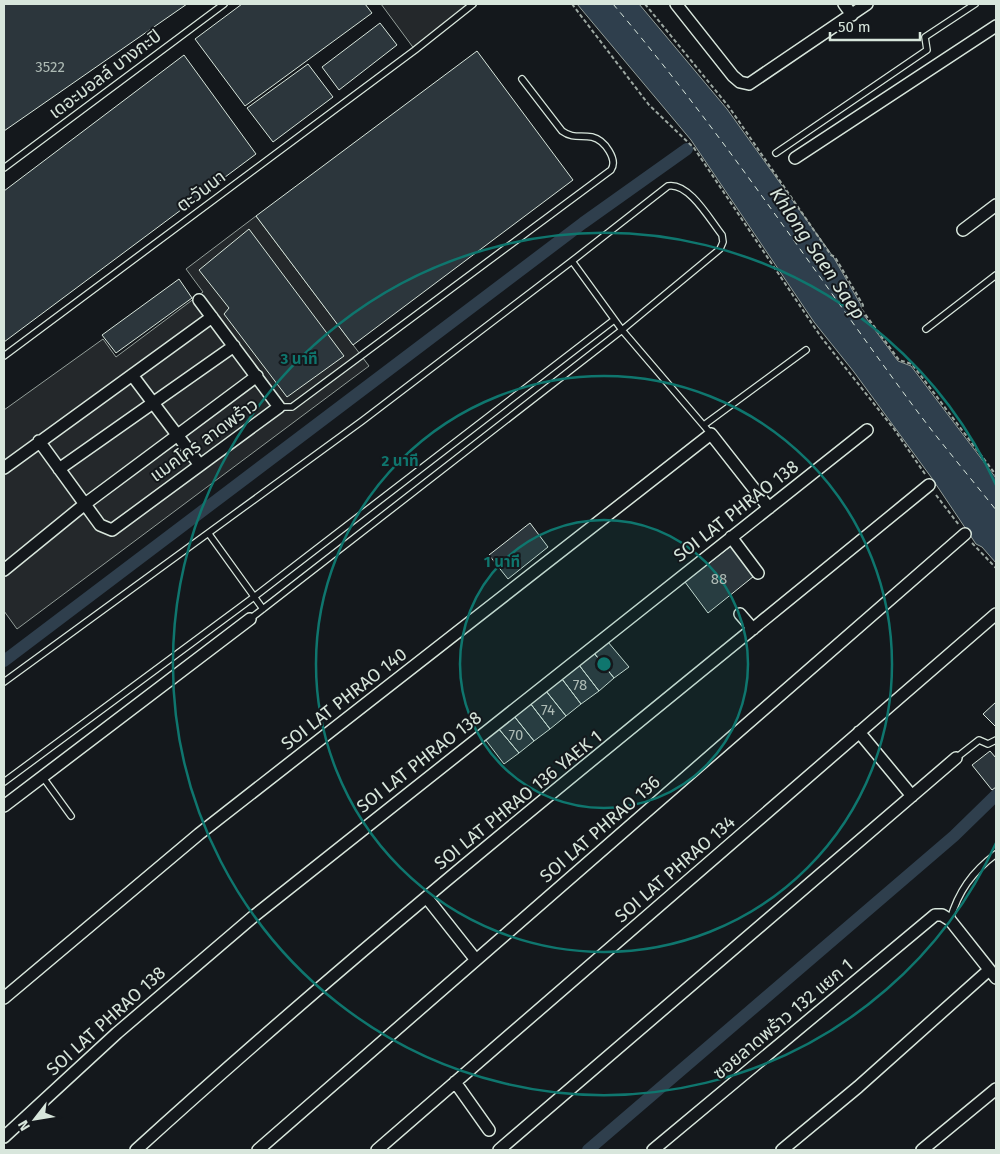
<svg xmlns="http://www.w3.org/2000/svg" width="1000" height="1154" viewBox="0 0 1000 1154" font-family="'Fira Sans','Noto Sans Thai',sans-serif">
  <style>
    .parking { fill: #24282b; stroke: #939e99 }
    .water { fill: #2f3f4d; stroke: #939e99 }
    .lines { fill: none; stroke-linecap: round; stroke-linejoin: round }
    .canal { stroke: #2f3f4d; stroke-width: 12 }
    .ferry { stroke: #d8e6dc; stroke-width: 1; stroke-dasharray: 6 5; stroke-linecap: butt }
    .building { fill: #2c363c; stroke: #d8e6dc }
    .lane-casing { stroke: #d8e6dc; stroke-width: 8 }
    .street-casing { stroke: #d8e6dc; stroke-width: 14 }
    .path { stroke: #9da8a2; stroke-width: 2; stroke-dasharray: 4 2.5; stroke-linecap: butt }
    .lane { stroke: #14181c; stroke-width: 5.5 }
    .street { stroke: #14181c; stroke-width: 11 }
    .ring { fill: none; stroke: #0f766e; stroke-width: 2.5 }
    .labels { text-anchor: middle; stroke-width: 4; stroke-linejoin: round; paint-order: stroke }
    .number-label { font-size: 15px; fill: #adbab4 }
    .street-label { font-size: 18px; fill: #d8e6dc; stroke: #14181c }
    .water-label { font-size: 19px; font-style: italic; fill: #d8e6dc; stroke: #14181c }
    .centre { fill: #0f766e; stroke: #14181c; stroke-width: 2.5 }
    .ring-label { font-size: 15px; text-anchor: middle; font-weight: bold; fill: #0f766e; stroke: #14181c; stroke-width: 4; stroke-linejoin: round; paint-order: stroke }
  </style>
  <rect width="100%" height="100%" fill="#14181c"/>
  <path class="parking" d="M381,4H473L415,50Z
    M256,216L369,366L17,629L4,611V410L103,339L116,357L203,292L186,269Z"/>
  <path class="water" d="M577,4H639L727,109L834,258L861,305V311L898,361L911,366L996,478V563L982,547L976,544L931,477L854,372L814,322L691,140Z"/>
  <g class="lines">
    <path class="canal" d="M4,661L583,223L687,149
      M588,1150L954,836L996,795"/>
    <path class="ferry" d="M613,4C722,132 814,272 914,407C940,442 969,476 996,510"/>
  </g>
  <path class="building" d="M4,4H187L4,131Z
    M242,4H365L372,13L245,106L195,39Z
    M380,23L397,45L339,90L322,67Z
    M477,51L573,180L353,345L256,216Z
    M184,55L256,154L4,342V191Z
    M308,64L333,97L273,142L247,108Z
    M249,229L344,356L287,397L224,314L229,308L199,270Z
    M179,279L192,298L116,353L102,335Z
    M530,523L548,547L508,579L489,555Z
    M731,546L754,576L708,613L685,582Z
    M608,642L629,667L614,678L594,653Z
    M594,653L614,678L599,691L579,665Z
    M579,665L599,691L581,704L562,679Z
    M562,679L581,704L566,716L546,691Z
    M546,691L566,716L550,729L530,703Z
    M996,702V727L983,714Z
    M530,703L550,729L534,741L514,716Z
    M514,716L534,741L519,753L498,728Z
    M498,728L519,753L504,764L485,739Z
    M990,751L996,758V787L992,790L972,765Z"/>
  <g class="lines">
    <g class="lane-casing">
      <path id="lane" d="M776,153L927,50L925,37L975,4
        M4,168L224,4
        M926,329L996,275
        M4,356L415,50L473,4
        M279,407H292L611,170C618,160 605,140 592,137C580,135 573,139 562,131L522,79
        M704,425L806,350
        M209,534L263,609
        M250,619L622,330L720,249L723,242L722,235C710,220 689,182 668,186L572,261
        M4,682L362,421L572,261L622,330L711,434
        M956,758L979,740L988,744L996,740
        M42,776L71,816
        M4,782L254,597L614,320
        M950,920C958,892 972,872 996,854"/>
    </g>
    <g class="street-casing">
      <path id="street" d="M676,4L733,76L740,82L749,84L867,4
        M844,4L852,15
        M795,158L996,26
        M963,230L996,205
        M132,375L199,464
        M39,441L100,525L112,530L279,407L199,300
        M4,468L212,317
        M59,469L234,346
        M731,537L758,573
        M4,570L85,504L257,376
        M740,614L753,629
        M859,732L912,796
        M4,806L250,619
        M427,898L476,960
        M4,998L199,834L711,434L769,508
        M455,1082L489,1130
        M4,1137L117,1033L254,916L867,430
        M136,1150C391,918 662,704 929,485
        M258,1150L965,534
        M377,1150L996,614
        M499,1150L956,758
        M653,1150L935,915H942L950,920L996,978
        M782,1150L858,1087L989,970
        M922,1150L996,1089"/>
    </g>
    <path class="path" d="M572,4L649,105L694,148L821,337L894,429L925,474
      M645,4L729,107L831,255L835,257L863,305L862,310L899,360L912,364L996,475
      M936,495L959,525
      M972,543L996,568"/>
    <use href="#lane" class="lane"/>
    <use href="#street" class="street"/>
  </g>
  <circle cx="604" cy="664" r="144" fill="#0f766e" fill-opacity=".12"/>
  <g class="ring">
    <circle cx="604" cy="664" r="144"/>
    <circle cx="604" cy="664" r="288"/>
    <path d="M996 843A431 431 0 1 1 996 485"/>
  </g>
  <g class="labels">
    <g class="number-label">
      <text x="50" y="72">3522</text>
      <text x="719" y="584">88</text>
      <text x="580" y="690">78</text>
      <text x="548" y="715">74</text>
      <text x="516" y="740">70</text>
    </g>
    <g class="street-label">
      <text transform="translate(105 74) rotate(-37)" y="6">เดอะมอลล์ บางกะปิ</text>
      <text transform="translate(201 191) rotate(-37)" y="6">ตะวันนา</text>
      <text transform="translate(204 440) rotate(-36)" y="6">แมคโคร ลาดพร้าว</text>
      <text transform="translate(736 511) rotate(-38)" y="6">SOI LAT PHRAO 138</text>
      <text transform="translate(344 699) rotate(-38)" y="6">SOI LAT PHRAO 140</text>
      <text transform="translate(419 762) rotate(-38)" y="6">SOI LAT PHRAO 138</text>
      <text transform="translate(518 800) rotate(-39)" y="6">SOI LAT PHRAO 136 YAEK 1</text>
      <text transform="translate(600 829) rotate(-41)" y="6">SOI LAT PHRAO 136</text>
      <text transform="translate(675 869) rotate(-41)" y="6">SOI LAT PHRAO 134</text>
      <text transform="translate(783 1019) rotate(-40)" y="6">ซอยลาดพร้าว 132 แยก 1</text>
      <text transform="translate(106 1021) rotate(-42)" y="6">SOI LAT PHRAO 138</text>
    </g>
    <g class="water-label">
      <text transform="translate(818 253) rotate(56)" y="7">Khlong Saen Saep</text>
    </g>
  </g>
  <circle cx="604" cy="664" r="8" class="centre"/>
  <g class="ring-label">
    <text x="299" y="364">3 นาที</text>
    <text x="400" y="466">2 นาที</text>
    <text x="502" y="567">1 นาที</text>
  </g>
  <rect width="1000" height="1154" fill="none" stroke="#d8e6dc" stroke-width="10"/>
  <g transform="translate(35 1119) rotate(239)" stroke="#14181c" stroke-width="4" paint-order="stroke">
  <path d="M0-4L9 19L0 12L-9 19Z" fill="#d8e6dc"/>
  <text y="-8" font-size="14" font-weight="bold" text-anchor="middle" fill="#d8e6dc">N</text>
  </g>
  <path d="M830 32v8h90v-8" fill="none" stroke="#d8e6dc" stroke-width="2.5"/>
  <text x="838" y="32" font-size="15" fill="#d8e6dc" stroke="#14181c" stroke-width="4" paint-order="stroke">50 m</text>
</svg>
